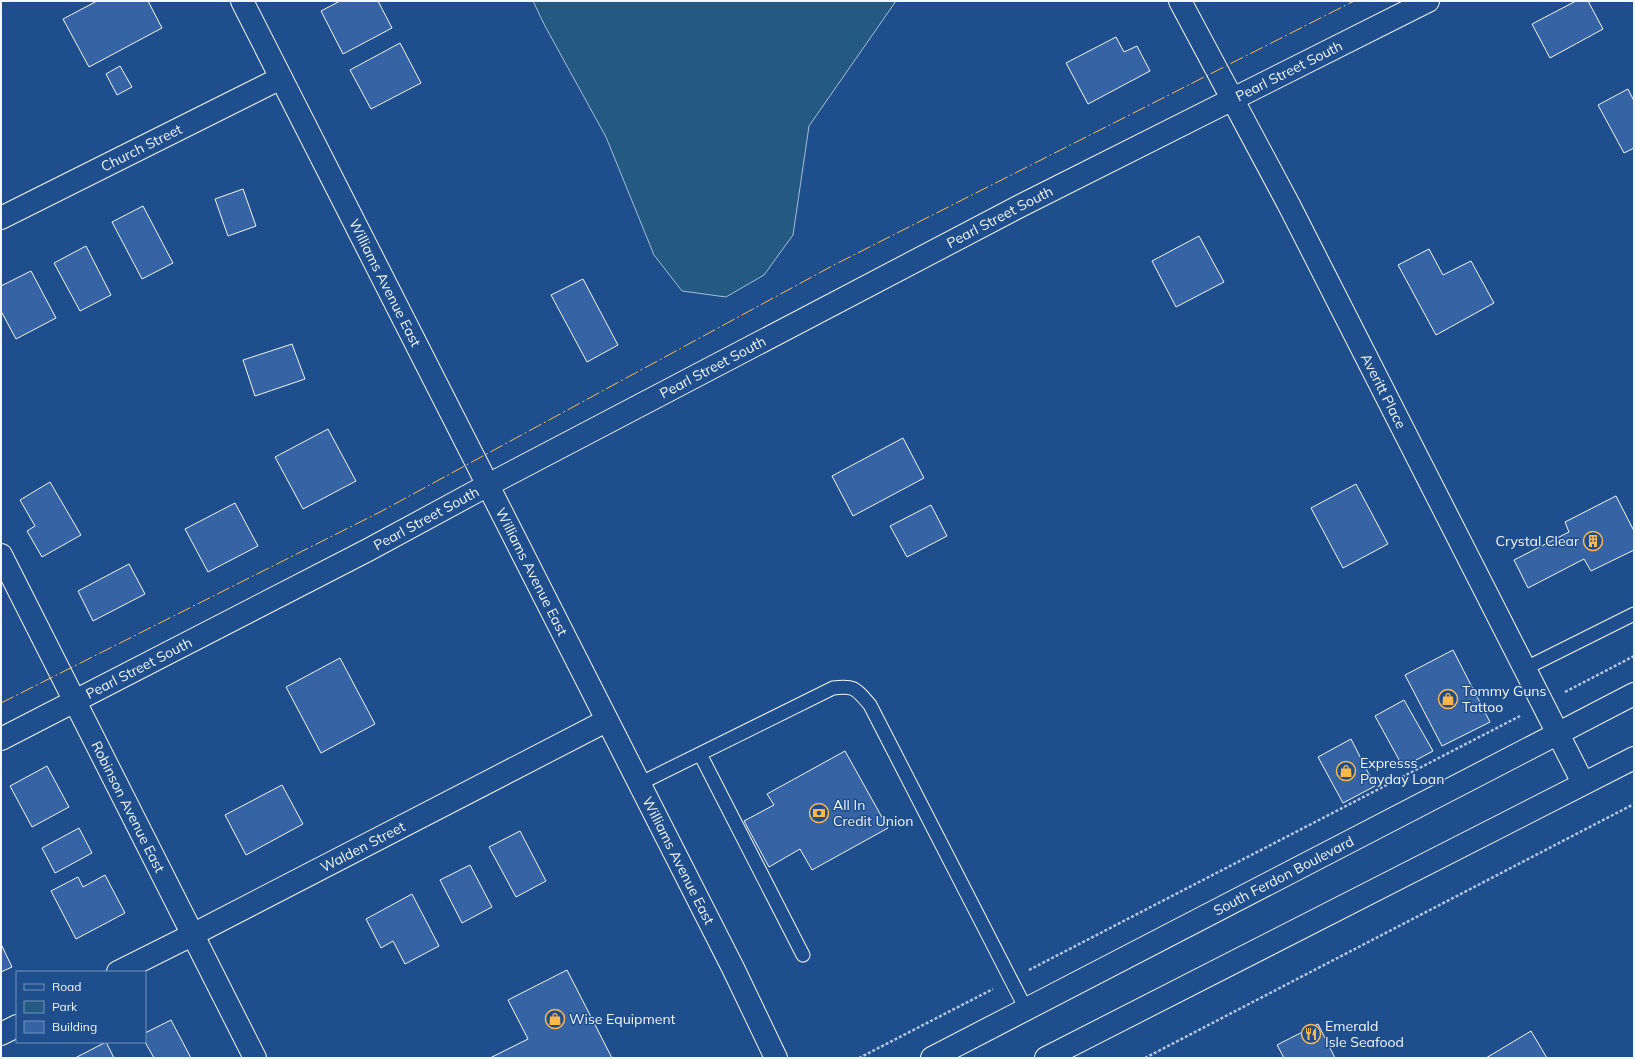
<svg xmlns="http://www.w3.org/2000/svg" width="1635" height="1059" viewBox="0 0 1635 1059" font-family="Mulish,sans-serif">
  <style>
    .green { fill: #245a82; stroke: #a8bbd7 }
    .building { fill: #3563a3; stroke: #f2f6ff }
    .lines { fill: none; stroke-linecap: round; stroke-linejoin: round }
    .lane-casing { stroke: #f2f6ff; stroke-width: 15 }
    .street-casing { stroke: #f2f6ff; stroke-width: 24 }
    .primary-casing { stroke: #f2f6ff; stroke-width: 24 }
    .path { stroke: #b3c4dc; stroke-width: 2.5; stroke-dasharray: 3 2; stroke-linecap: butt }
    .lane { stroke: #1f4e8c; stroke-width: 13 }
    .street { stroke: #1f4e8c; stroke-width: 22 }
    .primary { stroke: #1f4e8c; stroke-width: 22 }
    .power { stroke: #ffb74d; stroke-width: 1; stroke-dasharray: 14 3 2 3; stroke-linecap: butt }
    .labels { text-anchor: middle; stroke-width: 3; stroke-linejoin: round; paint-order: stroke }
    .street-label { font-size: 14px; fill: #f2f6ff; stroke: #1f4e8c }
    .poi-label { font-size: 14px; fill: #f2f6ff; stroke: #1f4e8c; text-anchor: start }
  </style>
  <rect width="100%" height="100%" fill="#1f4e8c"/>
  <path class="green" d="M533,1H896L809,126L793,235L764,275L726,297L682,291L654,255L606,137L545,26Z"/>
  <path class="building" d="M97,1H148L162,28L89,67L63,19Z
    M340,1H378L392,28L343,54L321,11Z
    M1576,1H1588L1603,29L1550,58L1532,24Z
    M1116,37L1124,52L1137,46L1150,71L1088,104L1066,63Z
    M400,43L421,83L371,109L350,70Z
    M120,66L132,87L117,95L106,74Z
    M1628,89L1634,101V148L1624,153L1598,105Z
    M243,189L256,226L228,236L215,199Z
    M143,206L173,263L142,279L112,222Z
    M1199,236L1224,282L1176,307L1152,261Z
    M86,246L111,295L80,311L54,263Z
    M1429,249L1443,275L1471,261L1494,303L1436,335L1398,265Z
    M31,271L56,318L16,339L1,311V286Z
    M583,279L618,345L587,362L551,295Z
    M292,344L305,379L255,396L243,360Z
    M328,429L356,481L303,509L275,457Z
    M903,438L924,478L853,516L832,476Z
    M50,482L81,535L42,557L27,531L35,526L20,500Z
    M1356,484L1388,544L1343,568L1311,508Z
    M1616,496L1634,531V550L1591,571L1584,559L1528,588L1514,560L1569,532L1565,522Z
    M235,503L258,546L208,572L185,529Z
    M931,505L947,536L907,557L890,526Z
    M129,564L145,594L93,621L78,591Z
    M1453,650L1490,722L1442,746L1405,675Z
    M340,658L375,724L321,753L286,687Z
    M1404,700L1433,751L1403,767L1375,716Z
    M1351,739L1375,786L1343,803L1318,757Z
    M845,751L888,828L812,870L800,849L769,867L744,821L774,805L767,794Z
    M47,766L69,807L32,827L10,786Z
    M282,785L303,824L246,855L225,815Z
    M79,828L92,853L55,873L42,848Z
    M520,831L546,881L516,897L489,847Z
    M470,865L492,907L462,923L440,880Z
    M105,875L125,913L76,939L51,891L78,877L83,887Z
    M412,894L439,946L405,964L393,941L381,948L366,919Z
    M1,944L12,967L1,972Z
    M567,970L612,1058H490L528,1039L508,1000Z
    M171,1020L191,1058H154L145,1042V1033Z
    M1318,1024L1335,1058H1284L1277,1045Z
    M1531,1031L1547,1058H1486Z
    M106,1042L114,1058H75Z"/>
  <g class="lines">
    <g class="lane-casing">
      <path id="lane" d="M1524,669L1634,614
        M700,754L803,955
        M639,784L833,688C855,685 856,689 870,705L1026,1009"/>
    </g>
    <g class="street-casing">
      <g id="street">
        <path id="s1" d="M242,1L733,968L776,1058"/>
        <path id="s2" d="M1180,1L1289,205L1583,783"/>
        <path id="s3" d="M1,218L281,78"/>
        <path id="s4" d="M1,555L255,1058"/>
        <path id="s5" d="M1,739L368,550L488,485L1022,205L1428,1"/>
        <path id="s6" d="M118,972L194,934L606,721"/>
        <path d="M1,1034L17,1026"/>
      </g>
    </g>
    <g class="primary-casing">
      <g id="primary">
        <path id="s7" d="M932,1058L1634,694"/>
        <path d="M1046,1058L1634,758"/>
      </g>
    </g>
    <path class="path" d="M1565,692L1634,656
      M1029,970L1520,716
      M859,1058L993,989
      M1145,1058L1634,804"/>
    <use href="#lane" class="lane"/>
    <use href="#street" class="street"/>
    <use href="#primary" class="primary"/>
    <path class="power" d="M1,703L380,512L832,266L1354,1"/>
  </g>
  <defs>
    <g id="building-ring" transform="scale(1)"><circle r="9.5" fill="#1f4e8c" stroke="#ffb74d" stroke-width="1.5"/><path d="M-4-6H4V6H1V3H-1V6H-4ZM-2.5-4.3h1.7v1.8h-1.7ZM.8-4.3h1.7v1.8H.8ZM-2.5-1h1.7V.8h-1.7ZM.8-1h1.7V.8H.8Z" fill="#ffb74d"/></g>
    <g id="shop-ring" transform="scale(1)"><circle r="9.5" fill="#1f4e8c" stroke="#ffb74d" stroke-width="1.5"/><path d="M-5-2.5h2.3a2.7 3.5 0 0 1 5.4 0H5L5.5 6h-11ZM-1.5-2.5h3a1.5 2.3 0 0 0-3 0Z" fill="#ffb74d"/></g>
    <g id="bank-ring" transform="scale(1)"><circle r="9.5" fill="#1f4e8c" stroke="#ffb74d" stroke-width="1.5"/><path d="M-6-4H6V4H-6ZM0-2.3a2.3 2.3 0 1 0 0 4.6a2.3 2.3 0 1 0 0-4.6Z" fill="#ffb74d"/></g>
    <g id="restaurant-ring" transform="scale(1)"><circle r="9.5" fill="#1f4e8c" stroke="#ffb74d" stroke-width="1.5"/><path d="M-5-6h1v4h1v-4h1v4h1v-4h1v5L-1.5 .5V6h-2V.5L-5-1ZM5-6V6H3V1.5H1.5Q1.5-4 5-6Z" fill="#ffb74d"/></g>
  </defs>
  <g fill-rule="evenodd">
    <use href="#building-ring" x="1593" y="541"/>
    <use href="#shop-ring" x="1448" y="699"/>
    <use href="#shop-ring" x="1346" y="771"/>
    <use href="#bank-ring" x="819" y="813"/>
    <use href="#shop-ring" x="555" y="1019"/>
    <use href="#restaurant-ring" x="1311" y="1034"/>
  </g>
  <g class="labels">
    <g class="street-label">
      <text dy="5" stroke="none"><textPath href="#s5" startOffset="1451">Pearl Street South</textPath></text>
      <text dy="5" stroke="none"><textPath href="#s3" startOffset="157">Church Street</textPath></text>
      <text dy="5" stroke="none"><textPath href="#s5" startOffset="1127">Pearl Street South</textPath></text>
      <text dy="5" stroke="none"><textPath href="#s1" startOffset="316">Williams Avenue East</textPath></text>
      <text dy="5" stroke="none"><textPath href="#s5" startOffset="803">Pearl Street South</textPath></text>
      <text dy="5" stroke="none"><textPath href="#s2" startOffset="440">Averitt Place</textPath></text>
      <text dy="5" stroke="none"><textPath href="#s5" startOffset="479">Pearl Street South</textPath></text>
      <text dy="5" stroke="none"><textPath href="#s1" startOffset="640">Williams Avenue East</textPath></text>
      <text dy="5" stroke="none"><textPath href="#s5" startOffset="155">Pearl Street South</textPath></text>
      <text dy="5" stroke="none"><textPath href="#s4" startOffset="282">Robinson Avenue East</textPath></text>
      <text dy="5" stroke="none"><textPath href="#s6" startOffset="275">Walden Street</textPath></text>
      <text dy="5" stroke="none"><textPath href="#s1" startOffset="964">Williams Avenue East</textPath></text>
      <text dy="5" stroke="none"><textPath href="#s7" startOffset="396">South Ferdon Boulevard</textPath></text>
    </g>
    <g class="poi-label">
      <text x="1579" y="546" text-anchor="end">Crystal Clear</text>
      <text x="1462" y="696">Tommy Guns<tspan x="1462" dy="16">Tattoo</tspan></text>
      <text x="1360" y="768">Expresss<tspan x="1360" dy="16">Payday Loan</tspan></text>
      <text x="833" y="810">All In<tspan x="833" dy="16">Credit Union</tspan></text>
      <text x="569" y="1024">Wise Equipment</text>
      <text x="1325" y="1031">Emerald<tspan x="1325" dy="16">Isle Seafood</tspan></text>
    </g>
  </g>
  <rect width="1635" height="1059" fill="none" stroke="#f2f6ff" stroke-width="4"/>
  <rect x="16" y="971" width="130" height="72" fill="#1f4e8c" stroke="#7391ba"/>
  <rect x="24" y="984" width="20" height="6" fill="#1f4e8c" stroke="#7391ba"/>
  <text x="52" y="991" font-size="12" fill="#f2f6ff">Road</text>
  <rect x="24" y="1001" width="20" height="12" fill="#245a82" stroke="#7391ba"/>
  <text x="52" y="1011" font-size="12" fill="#f2f6ff">Park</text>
  <rect x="24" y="1021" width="20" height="12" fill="#3563a3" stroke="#7391ba"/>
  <text x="52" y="1031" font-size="12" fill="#f2f6ff">Building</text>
</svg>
